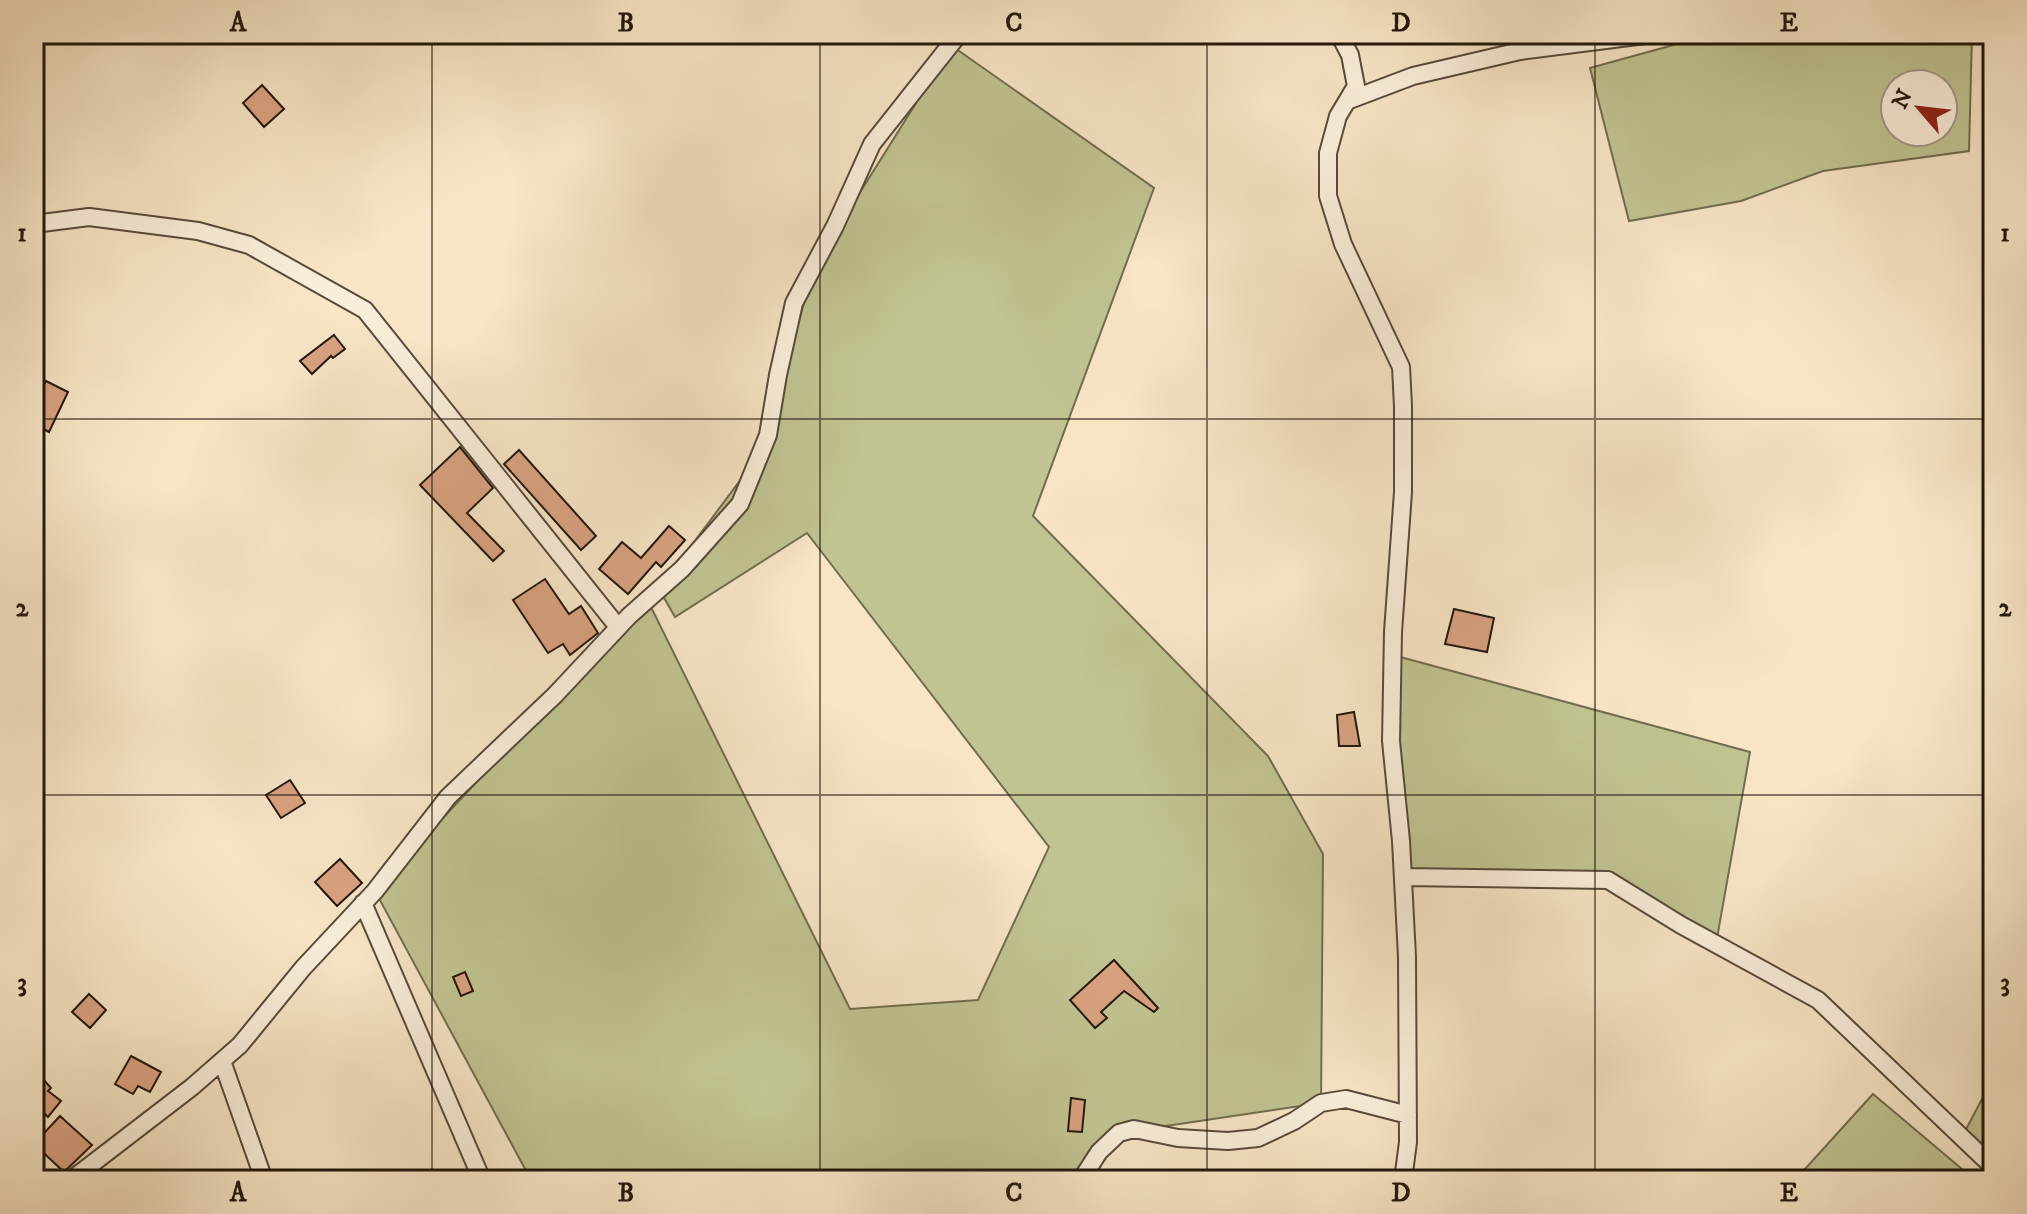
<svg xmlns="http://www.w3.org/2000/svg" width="2027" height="1214" viewBox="0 0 2027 1214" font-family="'IM FELL DW Pica',serif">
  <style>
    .green { fill: #c1c392; stroke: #726d50; stroke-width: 2; fill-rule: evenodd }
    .building { fill: #d9a281; stroke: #23170d; stroke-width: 2 }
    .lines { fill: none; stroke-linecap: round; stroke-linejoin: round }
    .minor-casing { stroke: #584a3b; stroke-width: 20 }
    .minor { stroke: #faeeda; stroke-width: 16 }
    .grid { fill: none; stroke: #23170d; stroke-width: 2; stroke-opacity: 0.55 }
    .neatline { fill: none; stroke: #23170d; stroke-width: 3 }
    .grid-label { font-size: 26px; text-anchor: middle; font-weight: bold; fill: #23170d }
  </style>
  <rect width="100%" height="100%" fill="#f7e5c6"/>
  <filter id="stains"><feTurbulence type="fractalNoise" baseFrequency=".0025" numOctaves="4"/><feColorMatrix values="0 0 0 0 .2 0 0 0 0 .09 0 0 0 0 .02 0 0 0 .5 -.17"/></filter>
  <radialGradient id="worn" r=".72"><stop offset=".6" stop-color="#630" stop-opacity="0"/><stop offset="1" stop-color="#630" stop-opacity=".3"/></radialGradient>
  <path class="green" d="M1713,34H1972L1969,151L1823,171L1741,201L1629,221L1590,68ZM1895,84H1943V132H1895Z
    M952,46L1154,188L1033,516L1268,756L1323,854L1321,1103L1119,1133L1082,1180H531L375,891L647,599L850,1009L978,1000L1049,847L807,533L675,617L659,589L762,451L815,264Z
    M1393,655L1750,752L1716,944L1608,880L1403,877Z
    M1993,1078V1164L1962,1137Z
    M1873,1094L1975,1180H1795Z"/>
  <path class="building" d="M262,85L284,109L264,127L243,103Z
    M334,335L345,349L333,358L331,356L312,374L300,361Z
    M46,381L68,392L49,432L34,424V387L41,390Z
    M460,447L493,488L467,513L504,551L493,561L420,485Z
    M519,450L596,536L581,550L504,464Z
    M669,526L685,540L661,567L656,562L628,594L599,569L622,542L641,558Z
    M545,579L569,614L581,606L598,633L570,655L563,644L548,653L513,600Z
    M1454,609L1494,618L1487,652L1445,644Z
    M1354,712L1360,746H1339L1337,715Z
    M290,780L305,803L281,818L266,795Z
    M340,859L362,883L337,906L315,882Z
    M1114,960L1158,1008L1154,1012L1124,991L1101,1012L1107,1018L1095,1028L1070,1000Z
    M465,972L473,991L461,996L453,977Z
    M89,994L106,1010L90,1028L72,1012Z
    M131,1056L161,1072L150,1092L138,1086L133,1094L115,1084Z
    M34,1069L51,1088L48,1091L61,1101L48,1117L34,1104Z
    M1071,1098L1085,1100L1082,1132L1068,1131Z
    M60,1116L92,1145L64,1172L34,1144Z"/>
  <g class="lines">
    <g class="minor-casing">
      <path id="minor" d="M1339,34L1350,55L1356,86L1338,116L1328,153V196L1343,244L1401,367L1403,406V492L1393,632L1391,741L1401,841L1407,957L1408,1142L1403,1180
        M1347,101L1413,76L1520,51L1653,34
        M34,224L89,217L198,231L249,245L365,310L618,627
        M1403,877L1608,880L1681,925L1818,1000L1993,1167
        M363,903L482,1180
        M222,1061L264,1180
        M71,1180L192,1087L240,1045L303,968L375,891L448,797L555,695L629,616L682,569L740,504L768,435L778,375L794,303L835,226L872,144L959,34
        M1081,1180L1099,1152L1119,1133L1134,1129L1178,1138L1228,1141L1258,1138L1294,1121L1321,1103L1346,1099L1408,1115"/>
    </g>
    <use href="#minor" class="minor"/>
  </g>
  <path class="grid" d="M432,34V1180M820,34V1180M1207,34V1180M1595,34V1180M34,419H1993M34,795H1993"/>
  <rect width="2027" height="1214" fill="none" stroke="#f7e5c6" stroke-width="88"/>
  <g transform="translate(1919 108) rotate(298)"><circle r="38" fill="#faeeda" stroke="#a49888" stroke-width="2"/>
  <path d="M0-6L14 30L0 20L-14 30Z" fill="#8f2418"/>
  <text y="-12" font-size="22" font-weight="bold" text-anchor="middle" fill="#23170d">N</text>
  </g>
  <rect x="44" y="44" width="1939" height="1126" class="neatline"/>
  <g class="grid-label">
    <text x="238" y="31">A</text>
    <text x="626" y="31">B</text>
    <text x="1014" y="31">C</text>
    <text x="1401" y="31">D</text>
    <text x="1789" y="31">E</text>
    <text x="22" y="241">1</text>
    <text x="2005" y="241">1</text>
    <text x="22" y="616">2</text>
    <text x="2005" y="616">2</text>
    <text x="22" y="991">3</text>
    <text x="2005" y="991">3</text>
    <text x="238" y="1201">A</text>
    <text x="626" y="1201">B</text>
    <text x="1014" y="1201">C</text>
    <text x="1401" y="1201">D</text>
    <text x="1789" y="1201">E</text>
  </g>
  <rect width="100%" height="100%" filter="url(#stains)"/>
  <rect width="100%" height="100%" fill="url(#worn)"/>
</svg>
